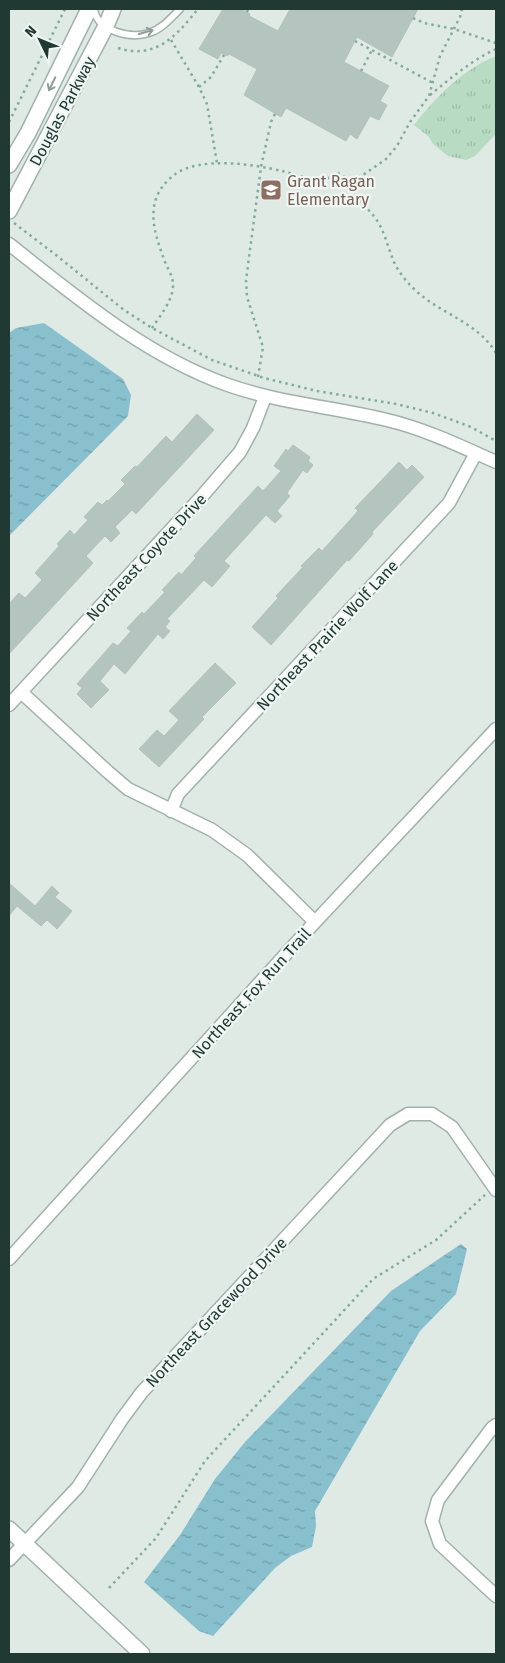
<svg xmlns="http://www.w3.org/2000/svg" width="505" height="1663" viewBox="0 0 505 1663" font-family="'Fira Sans',sans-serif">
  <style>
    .park { fill: url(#park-tufts) }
    .water { fill: url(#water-ripples) }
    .building { fill: #b4c4be; stroke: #b1c3bc }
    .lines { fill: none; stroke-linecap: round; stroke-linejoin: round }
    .service-casing { stroke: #a2b1ac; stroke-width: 9 }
    .minor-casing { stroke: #a2b1ac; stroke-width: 15 }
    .tertiary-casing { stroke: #a2b1ac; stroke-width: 18 }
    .path { stroke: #80aca0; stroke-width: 2.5; stroke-dasharray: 2.5 4; stroke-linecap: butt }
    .service { stroke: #fff; stroke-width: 6 }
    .minor { stroke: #fff; stroke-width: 12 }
    .tertiary { stroke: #fff; stroke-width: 15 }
    .oneway { stroke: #909c99 }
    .labels { text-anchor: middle; stroke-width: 4.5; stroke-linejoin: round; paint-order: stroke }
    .street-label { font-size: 16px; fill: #203933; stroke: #eff6f3 }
    .education-label { font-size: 16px; fill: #785e54; stroke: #eff6f3; text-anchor: start }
  </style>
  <defs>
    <pattern id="park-tufts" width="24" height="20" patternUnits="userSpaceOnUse" patternTransform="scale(1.25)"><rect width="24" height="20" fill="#b8dbc3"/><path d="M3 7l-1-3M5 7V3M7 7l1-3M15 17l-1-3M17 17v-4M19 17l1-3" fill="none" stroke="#9ebda8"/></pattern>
    <pattern id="water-ripples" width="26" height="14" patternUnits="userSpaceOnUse" patternTransform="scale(1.25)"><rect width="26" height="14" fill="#88c0ce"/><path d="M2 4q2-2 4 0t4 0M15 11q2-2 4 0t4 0" fill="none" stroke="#6f9da8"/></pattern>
  </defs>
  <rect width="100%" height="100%" fill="#dfeae5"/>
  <path class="park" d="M496,56V134L475,156L466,160L448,156L433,144L429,137L414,125C436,97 462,70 496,56Z"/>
  <path class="water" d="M44,323L123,379L131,395L128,416L9,536V333L16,328Z
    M461,1244L467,1249L456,1294L420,1331L315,1511L316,1526L312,1547L291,1556L275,1568L213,1636L199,1631L144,1582L180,1535L215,1479L245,1442L391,1291Z"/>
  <path class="building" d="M223,9H241L250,14L249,16L278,31L290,9H418L392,57L357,37L344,62L389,86L380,101L387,105L379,120L370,116L357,139L350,134L346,141L286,108L281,117L244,95L257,69L229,54L227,56L221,53L218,59L199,49Z
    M197,414L214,430L136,514L132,510L115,527L120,533L111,542L105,536L86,556L93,563L9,654V604L19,593L25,598L42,580L35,573L59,546L57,544L70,530L74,535L88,520L84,517L98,502L102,505L107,500L108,501L125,484L121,480L135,466L137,467L166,436L172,442Z
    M293,445L310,457L308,461L313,465L307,473L303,470L287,493L290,496L277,511L282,516L275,523L266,515L224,561L230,566L212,587L204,580L167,619L170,621L165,627L170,631L163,639L158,634L125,674L114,664L100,681L109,690L91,708L77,694L82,688L77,684L113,643L118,646L131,631L127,628L142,612L144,614L165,592L162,590L179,572L181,575L196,558L194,556L258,486L263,491L281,471L274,466L286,449L288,451Z
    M399,462L407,470L412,465L424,477L372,532L373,534L349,561L347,560L271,645L252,627L278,598L276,596L303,567L301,566L319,548L322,551L358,511L355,508Z
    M215,663L236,683L202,717L204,719L159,767L139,749L157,730L164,736L179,720L169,711Z
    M9,883L35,906L52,886L59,893L55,897L72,911L57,929L47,920L41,926L17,906L9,916Z"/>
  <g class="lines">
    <g class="service-casing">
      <path id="service" d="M94,9C97,31 130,39 149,33C162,29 171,18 180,9"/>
    </g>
    <g class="minor-casing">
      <path id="minor" d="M9,244C76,297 146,356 228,385C279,403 334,407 387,420C425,429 460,446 496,462
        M21,692L108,772L128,789L212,830L247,855L315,922
        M9,705L203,495L240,452L253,428L265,397
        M171,811L178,794L449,503L476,453
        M9,1259L315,922L496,729
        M496,1425L492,1428L438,1500L432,1521L440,1544L496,1596
        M9,1560L78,1487L122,1419L142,1392L390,1125L408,1114H432L452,1127L496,1190"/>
    </g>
    <g class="tertiary-casing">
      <path id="tertiary" d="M9,165L28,133L89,9
        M9,211L106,26L113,9
        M9,1529L142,1654"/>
    </g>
    <path class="path" d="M247,12L248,9
      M413,18L424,23L454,29L496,43
      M171,40L199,87L207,104L217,163
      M355,41L433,83
      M118,48C156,60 176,36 198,9
      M361,71L372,50
      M199,87L211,77L224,55
      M430,95C451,78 472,60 496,49
      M9,122L65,9
      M353,182C355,204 365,203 376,219C385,232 388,248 394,262C398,271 405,280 412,287C437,313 477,321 496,353
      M353,182L386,159L397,146L410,122L429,96L440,56L460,17L462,9
      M14,223L56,255L124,310L152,328L212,360L264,378L317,391L396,404L433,413L471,427L496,441
      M152,328C160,316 174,299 173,284C173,277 168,269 165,262C154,232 142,200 174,175C199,156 252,164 282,171C295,174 309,180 323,179C328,179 331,176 336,172L353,182
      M258,377L263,347L247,297L246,280L261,167L271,122L275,114
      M109,1588L156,1538L205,1461L373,1279L436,1240L485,1195"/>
    <use href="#service" class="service"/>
    <use href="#minor" class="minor"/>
    <use href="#tertiary" class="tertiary"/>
  </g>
  <defs><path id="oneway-shaft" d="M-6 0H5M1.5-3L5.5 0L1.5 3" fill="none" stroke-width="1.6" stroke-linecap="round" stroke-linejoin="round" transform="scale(1.25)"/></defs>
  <g class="oneway">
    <use href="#oneway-shaft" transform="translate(146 32) rotate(-16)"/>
    <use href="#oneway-shaft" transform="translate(52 84) rotate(116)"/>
  </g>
  <defs>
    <g id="school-square" transform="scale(1.125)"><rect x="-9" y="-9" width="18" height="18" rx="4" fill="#8d6e63" stroke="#eff6f3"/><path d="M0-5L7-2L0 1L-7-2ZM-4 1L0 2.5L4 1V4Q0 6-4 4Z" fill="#fff"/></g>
  </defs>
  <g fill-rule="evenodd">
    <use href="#school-square" x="271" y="190"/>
  </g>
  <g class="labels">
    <g class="street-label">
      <text transform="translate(62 111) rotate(-62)" y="6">Douglas Parkway</text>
      <text transform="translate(146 557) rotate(-47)" y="6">Northeast Coyote Drive</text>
      <text transform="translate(327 635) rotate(-47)" y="6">Northeast Prairie Wolf Lane</text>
      <text transform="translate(251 993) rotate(-48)" y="6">Northeast Fox Run Trail</text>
      <text transform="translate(216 1312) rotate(-47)" y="6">Northeast Gracewood Drive</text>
    </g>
    <g class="education-label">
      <text x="287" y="187">Grant Ragan<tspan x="287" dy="18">Elementary</tspan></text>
    </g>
  </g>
  <rect width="505" height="1663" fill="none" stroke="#203933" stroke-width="20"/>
  <g transform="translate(40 40) rotate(313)" stroke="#eff6f3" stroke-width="4" paint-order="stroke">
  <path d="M0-4L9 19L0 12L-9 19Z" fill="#203933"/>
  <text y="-8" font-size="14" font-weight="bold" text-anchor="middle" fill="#203933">N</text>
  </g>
</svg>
